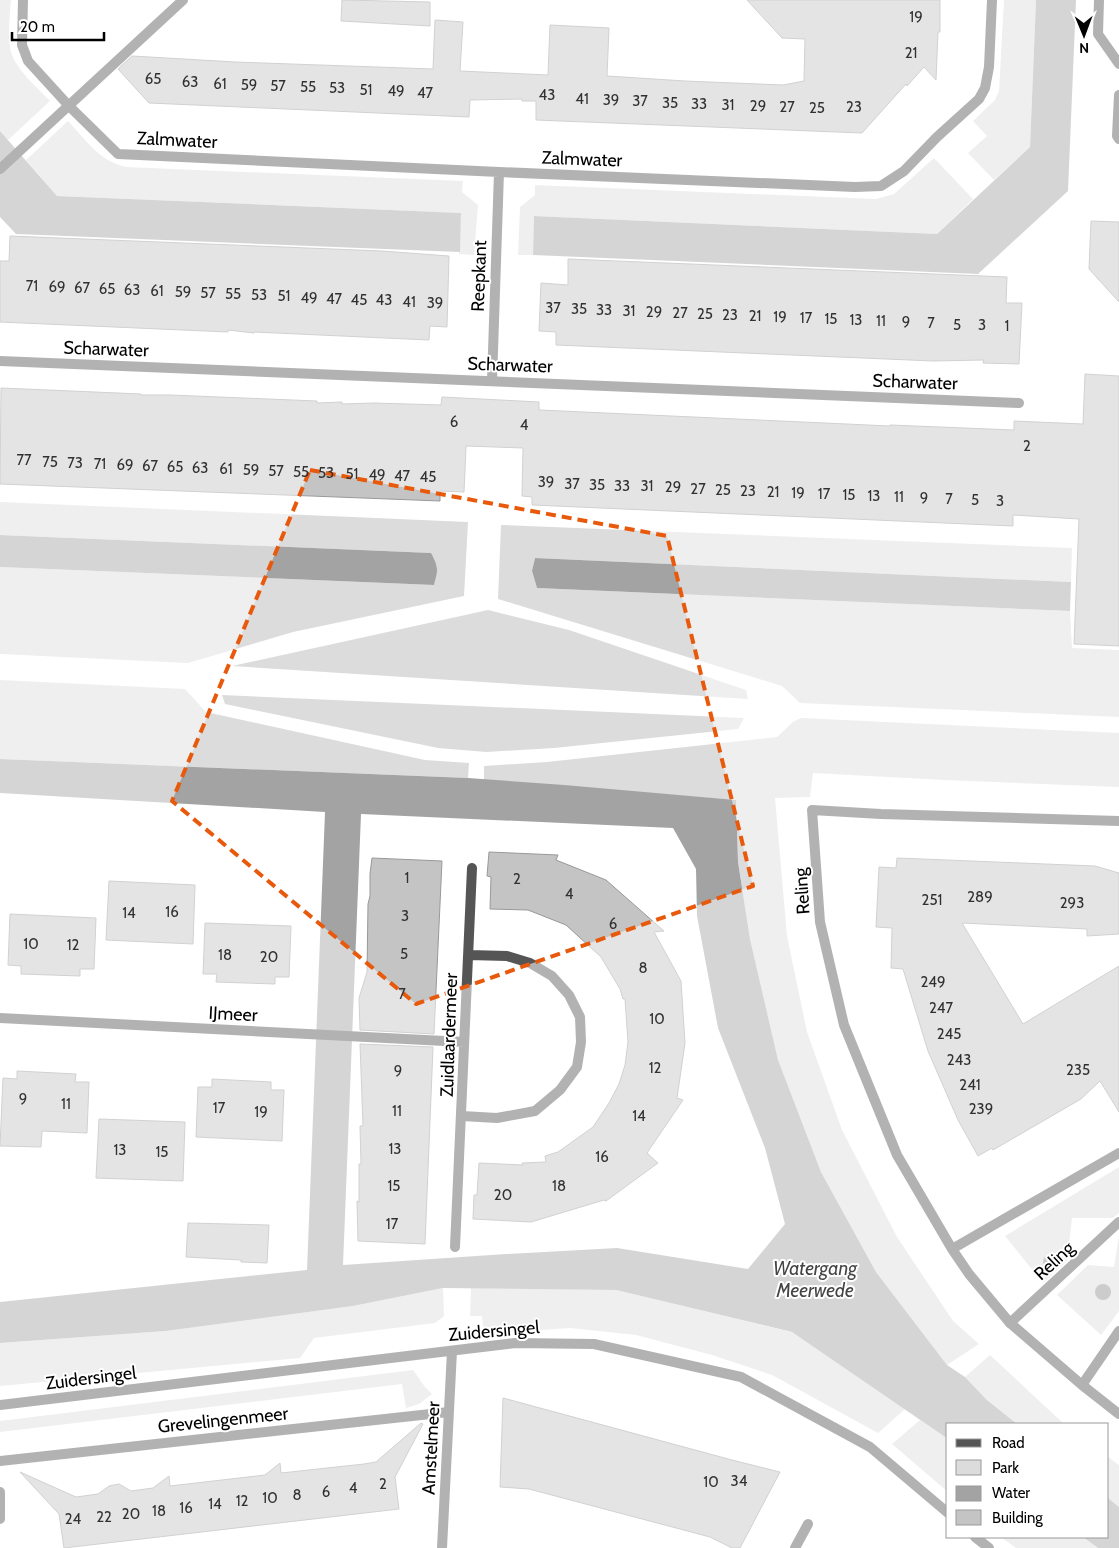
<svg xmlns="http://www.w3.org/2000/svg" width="1119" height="1548" viewBox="0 0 1119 1548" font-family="Cabin,sans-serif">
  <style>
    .green { fill: #dcdcdc }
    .water { fill: #a3a3a3; fill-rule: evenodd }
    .building { fill: #c4c4c4; stroke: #999 }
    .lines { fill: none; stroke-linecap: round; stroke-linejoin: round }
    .pedestrian { stroke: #555; stroke-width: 10 }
    .minor { stroke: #555; stroke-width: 10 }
    .tree { fill: #8f8f8f }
    .marked { fill: none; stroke: #e8590c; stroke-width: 4; stroke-dasharray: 10 6; stroke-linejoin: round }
    .labels { text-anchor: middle; stroke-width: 4; stroke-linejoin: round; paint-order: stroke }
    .number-label { font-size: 15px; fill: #313131 }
    .street-label { font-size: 18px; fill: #000; stroke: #fff }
    .water-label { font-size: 19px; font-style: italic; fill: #444; stroke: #fff }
  </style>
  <rect width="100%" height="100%" fill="#fff"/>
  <path class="green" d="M0,0H11C10,16 7,36 11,52C17,71 37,87 50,101L8,140L0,131Z
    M1004,0H1036L1030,147L994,180L968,153L987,136L973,121L995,100L999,91Z
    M68,121C87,141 99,161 126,167L463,181L462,192L478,205L474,255L459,254L461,213L57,196L26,160Z
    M934,158L973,199L937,234L534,216L533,255H518L520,207L535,195V185L876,199L894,194Z
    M0,502L468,522L464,596L293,632L188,663L0,654V567L434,585L437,566L431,553L0,535Z
    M501,525L1072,548L1071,582L535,558L532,571L537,588L1070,611L1072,648L1119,650V717L800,703L782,686L498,599Z
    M488,610L569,630L746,690L748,699L232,666Z
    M0,680L185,689L206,712L425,760L469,763L468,778L0,759Z
    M222,695L744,718L738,729L554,748L486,752L438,748L225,704Z
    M801,718L1119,733V787L944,780L813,773L810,797L775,798L787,936L807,1032L842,1130L897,1237L953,1321L979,1344L947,1365L876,1272L821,1172L778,1061L750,939L738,862L736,800L484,780V766L547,762L777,737L793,722Z
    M1119,1167V1213L1113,1218H1072L1067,1261L1043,1283L1005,1236Z
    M1119,1235V1311L1101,1335L1057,1295L1088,1265L1114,1267Z
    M443,1288L444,1316L435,1323L314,1338L300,1358L0,1386V1343L166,1331L353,1306Z
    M471,1288L616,1290L795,1333L905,1409L878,1433L772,1375L712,1355L636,1335L570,1328L484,1334L482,1316H470Z
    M990,1355L1064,1424H1017L987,1400L965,1377Z
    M413,1370L425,1387L432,1394L419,1404L406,1408L402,1384L0,1432V1421Z
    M920,1420L948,1439V1492L892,1444Z
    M1108,1457L1119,1465V1507L1108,1498Z
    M1001,1537H1083L1098,1548H1016Z"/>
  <path class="water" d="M1036,0H1076L1068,191L978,274L533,255L534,216L937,234L1030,147Z
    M0,131L57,196L461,213L460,252L16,234L0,217Z
    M0,535L431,553C439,568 438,569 434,585L0,567Z
    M535,558L1071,582L1070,611L537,588L532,571Z
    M0,759L468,778L564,785L736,800L738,862L750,939L778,1060L821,1172L876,1272L947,1365L965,1377L987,1400L1017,1424H948V1439L792,1332L616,1290L443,1288L353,1306L166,1331L0,1343V1302L307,1270L325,812L0,793ZM361,814L673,828L696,869L697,916L718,1028L765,1148L785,1224L748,1269L617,1248L506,1254L343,1265Z
    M1108,1498L1119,1507V1548H1098L1083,1537H1108Z"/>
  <path class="building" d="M342,0L430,2V26L341,21Z
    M747,0H940V32H938L936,80L924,67L907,86L906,84L862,133L536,120V101H522V99L470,100L469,117L149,103L118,69L132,56L235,62L433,69L435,20L463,22L460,71L548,75L550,25L609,28L607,76L685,81L783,85L804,81L805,39L782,38Z
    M1091,221L1119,222V302L1089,269Z
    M10,236L382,251L449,256L447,327L430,326L429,340L254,332V333L228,330V332L0,322V261H9Z
    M568,259L1007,277L1006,303H1022L1019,364L983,363L984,360L933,361L556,345V332L539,331L541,283L568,285Z
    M1085,374L1119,376V646L1074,644L1079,519L1013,515V526L532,505V497L522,496L523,448L466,446L464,492L440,491V501L0,484L1,388L141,394V395H170L317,401V403L342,402V404L374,403L441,405L442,397L539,402V410L562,411L890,426V425L1014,430V421L1083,424Z
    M489,852L558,855L556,860L606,880L664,931L654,932L681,981L685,1043L677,1098L683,1100L647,1153L658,1163L606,1201L604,1200L531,1222L473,1219L474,1195H477L479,1163L523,1165L522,1163L546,1162L545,1156L558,1152L593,1127L609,1103L619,1084L625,1065L628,1042L625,999H623L620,989L601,957L566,925L528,910L490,909L491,877L487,876Z
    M372,858L442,861L434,1034L360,1030L359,998L367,972L368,904L370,896V874Z
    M897,858L1095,866L1119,873V934L1087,936V929L962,923L1023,1024L1119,966V1112L1100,1081L1081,1099L993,1150L992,1148L978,1156L958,1120L928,1051L903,969L891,968L892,928L876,927L879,867L896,868Z
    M109,881L195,885L193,944L106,940Z
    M10,914L96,918L94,969H80V976L21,974V966L8,965Z
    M205,923L291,926L289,977H275V984L216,982L217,974H203Z
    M360,1044L433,1047L425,1244L358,1241L357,1201L359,1202V1164H361L360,1126H363Z
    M17,1071L76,1074L75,1082H89L87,1133L42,1131L41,1147L0,1146L3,1078L17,1079Z
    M212,1079L271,1082V1090H284L282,1141L196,1137L198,1087H212Z
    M99,1119L185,1122L183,1181L96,1178Z
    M188,1223L269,1225L267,1263L241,1262V1260L186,1257Z
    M503,1398L732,1460L780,1472L740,1548H732L710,1537L529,1489L500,1487Z
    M421,1423L423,1424L395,1477L399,1509L64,1548L59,1514L20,1472L76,1497L98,1494L109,1486L119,1484L131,1491L153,1488L169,1476L170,1486L265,1475L280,1463L281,1473L364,1464L376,1462Z"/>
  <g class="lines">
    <path class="pedestrian" d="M1099,0L1098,34L1119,64
      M0,169L183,0
      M1010,1323L1119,1222"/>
    <path class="minor" d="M23,0L22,45L28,61L69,106L118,154L499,172L855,187L881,186L904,171L937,137L979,99L985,88L989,67L992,0
      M1119,95L1117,136L1119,139
      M0,361L1019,403
      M492,381L499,172
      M1119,821L881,814L812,810L820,922L844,1025L897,1155L952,1249L969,1274L1010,1323L1082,1385L1119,1414
      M0,1018L464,1042
      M462,1116L497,1118L535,1111L560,1090L577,1067L581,1042L580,1017L569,995L552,976L530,963L507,956L469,955
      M455,1247L472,868
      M952,1249L1119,1153
      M1082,1385L1119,1331
      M0,1405L515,1343L594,1344L741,1377L870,1447L948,1513
      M0,1461L449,1412
      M0,1492V1519
      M975,1537L989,1548
      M442,1548L452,1351
      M795,1548L808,1524"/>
  </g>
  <g class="tree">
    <circle cx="1051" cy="1262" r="8"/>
    <circle cx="1103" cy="1292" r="8"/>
  </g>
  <path d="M0 0H1119V1548H0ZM310,470L667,536L753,886L416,1004L172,801Z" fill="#fff" fill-opacity=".55" fill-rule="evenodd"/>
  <path class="marked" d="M310,470L667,536L753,886L416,1004L172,801Z"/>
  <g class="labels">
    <g class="number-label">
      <text x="916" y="22">19</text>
      <text x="911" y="58">21</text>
      <text x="153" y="84">65</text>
      <text x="190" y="87">63</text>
      <text x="220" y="89">61</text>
      <text x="249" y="90">59</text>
      <text x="278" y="91">57</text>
      <text x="308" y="92">55</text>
      <text x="337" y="93">53</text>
      <text x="366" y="95">51</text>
      <text x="396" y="96">49</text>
      <text x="425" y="98">47</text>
      <text x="547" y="100">43</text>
      <text x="582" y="104">41</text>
      <text x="611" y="105">39</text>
      <text x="640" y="106">37</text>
      <text x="670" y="108">35</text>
      <text x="699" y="109">33</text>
      <text x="728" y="110">31</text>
      <text x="758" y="111">29</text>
      <text x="787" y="112">27</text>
      <text x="854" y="112">23</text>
      <text x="817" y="113">25</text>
      <text x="32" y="291">71</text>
      <text x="57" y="292">69</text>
      <text x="82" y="293">67</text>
      <text x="107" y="294">65</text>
      <text x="132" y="295">63</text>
      <text x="157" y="296">61</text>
      <text x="183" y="297">59</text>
      <text x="208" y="298">57</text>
      <text x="233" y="299">55</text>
      <text x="259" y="300">53</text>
      <text x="284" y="301">51</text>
      <text x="309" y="303">49</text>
      <text x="334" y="304">47</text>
      <text x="359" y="305">45</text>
      <text x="384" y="305">43</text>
      <text x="409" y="307">41</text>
      <text x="435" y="308">39</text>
      <text x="553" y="313">37</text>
      <text x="579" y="314">35</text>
      <text x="604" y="315">33</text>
      <text x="629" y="316">31</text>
      <text x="654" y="317">29</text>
      <text x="680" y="318">27</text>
      <text x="705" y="319">25</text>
      <text x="730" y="320">23</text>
      <text x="755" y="321">21</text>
      <text x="780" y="322">19</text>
      <text x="806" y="323">17</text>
      <text x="831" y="324">15</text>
      <text x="856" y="325">13</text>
      <text x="881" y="326">11</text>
      <text x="906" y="327">9</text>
      <text x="931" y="328">7</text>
      <text x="957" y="330">5</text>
      <text x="982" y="330">3</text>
      <text x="1007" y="331">1</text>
      <text x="454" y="427">6</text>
      <text x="524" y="430">4</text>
      <text x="1027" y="451">2</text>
      <text x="24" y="465">77</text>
      <text x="50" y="467">75</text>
      <text x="75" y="468">73</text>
      <text x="100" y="469">71</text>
      <text x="125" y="470">69</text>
      <text x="150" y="471">67</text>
      <text x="175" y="472">65</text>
      <text x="200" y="473">63</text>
      <text x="226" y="474">61</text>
      <text x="251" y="475">59</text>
      <text x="276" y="476">57</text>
      <text x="301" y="477">55</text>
      <text x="326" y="478">53</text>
      <text x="352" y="479">51</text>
      <text x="377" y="480">49</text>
      <text x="402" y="481">47</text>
      <text x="428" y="482">45</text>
      <text x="546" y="487">39</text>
      <text x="572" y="489">37</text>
      <text x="597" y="490">35</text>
      <text x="622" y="491">33</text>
      <text x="647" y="491">31</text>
      <text x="673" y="492">29</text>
      <text x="698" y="494">27</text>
      <text x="723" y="495">25</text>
      <text x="748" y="496">23</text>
      <text x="773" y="497">21</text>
      <text x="798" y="498">19</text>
      <text x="824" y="499">17</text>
      <text x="849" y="500">15</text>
      <text x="874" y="501">13</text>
      <text x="899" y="502">11</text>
      <text x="924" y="503">9</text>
      <text x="949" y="504">7</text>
      <text x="975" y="505">5</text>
      <text x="1000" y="506">3</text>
      <text x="407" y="883">1</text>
      <text x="517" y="884">2</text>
      <text x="569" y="899">4</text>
      <text x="980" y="902">289</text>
      <text x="932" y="905">251</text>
      <text x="1072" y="908">293</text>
      <text x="172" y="917">16</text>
      <text x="129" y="918">14</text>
      <text x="405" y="921">3</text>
      <text x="613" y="929">6</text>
      <text x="31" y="949">10</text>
      <text x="73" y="950">12</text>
      <text x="404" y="959">5</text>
      <text x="225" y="960">18</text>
      <text x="269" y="962">20</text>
      <text x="643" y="973">8</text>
      <text x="933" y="987">249</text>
      <text x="402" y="999">7</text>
      <text x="941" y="1013">247</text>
      <text x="657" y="1024">10</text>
      <text x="949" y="1039">245</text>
      <text x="959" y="1065">243</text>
      <text x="655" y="1073">12</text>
      <text x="1078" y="1075">235</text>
      <text x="398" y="1076">9</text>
      <text x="970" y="1090">241</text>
      <text x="23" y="1104">9</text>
      <text x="66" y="1109">11</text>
      <text x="219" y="1113">17</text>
      <text x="981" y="1114">239</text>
      <text x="397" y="1116">11</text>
      <text x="261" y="1117">19</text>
      <text x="639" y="1121">14</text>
      <text x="395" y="1154">13</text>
      <text x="120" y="1155">13</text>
      <text x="162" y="1157">15</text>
      <text x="602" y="1162">16</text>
      <text x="394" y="1191">15</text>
      <text x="559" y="1191">18</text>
      <text x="503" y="1200">20</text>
      <text x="392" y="1229">17</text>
      <text x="739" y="1486">34</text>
      <text x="711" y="1487">10</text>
      <text x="383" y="1489">2</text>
      <text x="353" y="1493">4</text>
      <text x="326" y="1497">6</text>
      <text x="297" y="1500">8</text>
      <text x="270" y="1503">10</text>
      <text x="242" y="1506">12</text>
      <text x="215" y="1509">14</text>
      <text x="186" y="1513">16</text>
      <text x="159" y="1516">18</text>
      <text x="131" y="1519">20</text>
      <text x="104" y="1522">22</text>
      <text x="73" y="1524">24</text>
    </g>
    <g class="street-label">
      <text transform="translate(177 140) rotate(3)" y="6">Zalmwater</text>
      <text transform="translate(582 159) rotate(2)" y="6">Zalmwater</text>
      <text transform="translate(479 276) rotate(-88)" y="6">Reepkant</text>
      <text transform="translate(106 349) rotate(2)" y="6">Scharwater</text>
      <text transform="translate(510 365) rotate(2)" y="6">Scharwater</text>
      <text transform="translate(915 382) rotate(2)" y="6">Scharwater</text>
      <text transform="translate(802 891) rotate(-94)" y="6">Reling</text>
      <text transform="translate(233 1014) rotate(3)" y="6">IJmeer</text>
      <text transform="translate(449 1035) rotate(-88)" y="6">Zuidlaardermeer</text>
      <text transform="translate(1054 1261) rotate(-43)" y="6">Reling</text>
      <text transform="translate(494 1331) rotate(-5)" y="6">Zuidersingel</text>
      <text transform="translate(91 1378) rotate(-7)" y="6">Zuidersingel</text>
      <text transform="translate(223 1420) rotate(-6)" y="6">Grevelingenmeer</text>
      <text transform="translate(431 1448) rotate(-87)" y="6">Amstelmeer</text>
    </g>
    <g class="water-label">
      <text x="815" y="1275">Watergang<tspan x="815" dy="22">Meerwede</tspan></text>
    </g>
  </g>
  <rect x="946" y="1423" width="162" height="115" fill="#ffffff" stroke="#999999"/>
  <rect x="956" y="1439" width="25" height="8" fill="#555555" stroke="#999999"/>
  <text x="992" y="1448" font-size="15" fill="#000000">Road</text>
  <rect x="956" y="1460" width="25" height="15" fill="#dcdcdc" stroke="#999999"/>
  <text x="992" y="1473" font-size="15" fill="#000000">Park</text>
  <rect x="956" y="1486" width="25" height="15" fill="#a3a3a3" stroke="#999999"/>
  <text x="992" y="1498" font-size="15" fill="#000000">Water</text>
  <rect x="956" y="1510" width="25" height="15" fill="#c4c4c4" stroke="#999999"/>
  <text x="992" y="1523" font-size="15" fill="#000000">Building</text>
  <g transform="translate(1084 35) rotate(179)" stroke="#ffffff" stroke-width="4" paint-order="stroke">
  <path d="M0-4L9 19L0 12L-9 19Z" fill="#000000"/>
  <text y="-8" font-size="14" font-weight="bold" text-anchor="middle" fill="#000000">N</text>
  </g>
  <path d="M12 32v8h92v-8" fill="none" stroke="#000000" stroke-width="2.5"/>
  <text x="20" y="32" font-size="15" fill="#000000" stroke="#ffffff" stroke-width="4" paint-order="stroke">20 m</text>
</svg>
